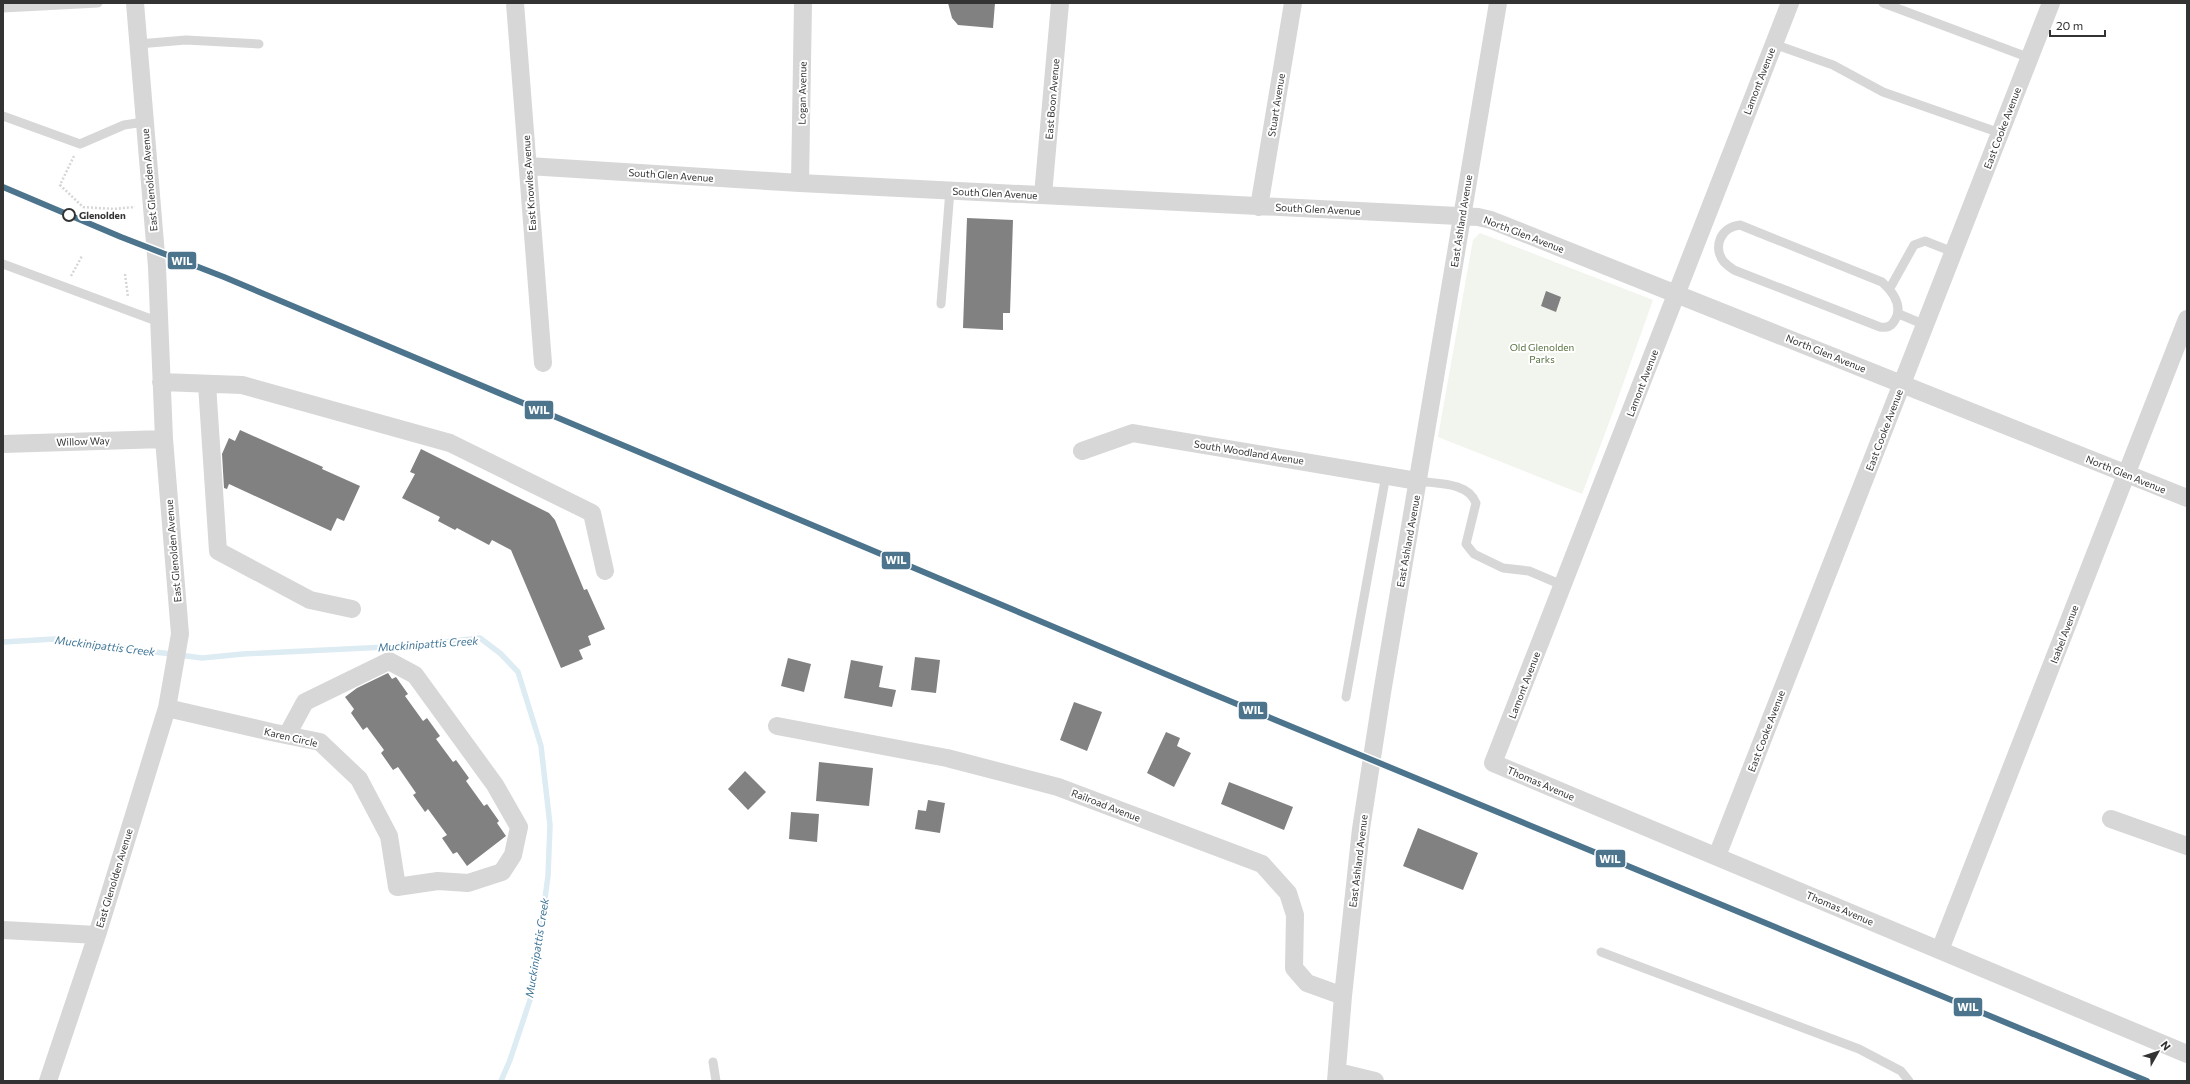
<svg xmlns="http://www.w3.org/2000/svg" width="2190" height="1084" viewBox="0 0 2190 1084" font-family="Commissioner,sans-serif">
  <style>
    .green { fill: #f1f5ed }
    .lines { fill: none; stroke-linecap: round; stroke-linejoin: round }
    .stream { stroke: #ddebf3; stroke-width: 5.5 }
    .building { fill: #818181 }
    .path { stroke: #d6d6d6; stroke-width: 2.5; stroke-dasharray: 2 2; stroke-linecap: butt }
    .service { stroke: #d7d7d7; stroke-width: 9 }
    .minor { stroke: #d7d7d7; stroke-width: 18 }
    .rail-1-casing { stroke: #fff; stroke-width: 9 }
    .rail-1 { stroke: #4c748c; stroke-width: 6 }
    .stop-dot { fill: #fff; stroke: #333; stroke-width: 2 }
    .labels { text-anchor: middle; stroke-width: 4; stroke-linejoin: round; paint-order: stroke }
    .street-label { font-size: 10px; fill: #333; stroke: #fff }
    .stop-label { font-size: 10px; font-weight: bold; fill: #333; stroke: #fff; text-anchor: start }
    .park-label { font-size: 10px; fill: #56703f; stroke: #fff }
    .water-label { font-size: 11px; font-style: italic; fill: #3f7597; stroke: #fff }
    .line-badge { stroke: #fff; stroke-width: 1.5 }
    .badge-label { font-size: 11px; text-anchor: middle; font-weight: bold; fill: #fff }
  </style>
  <rect width="100%" height="100%" fill="#fff"/>
  <path class="green" d="M1480,233L1653,300L1613,412L1582,494L1438,437L1473,240Z"/>
  <g class="lines">
    <path class="stream" d="M3,642L54,639L202,658L243,654L407,646L480,638L501,654L518,672L541,746L550,825L548,876L532,994L510,1060L501,1081"/>
  </g>
  <path class="building" d="M948,3H995L993,28L958,25L952,18Z
    M967,218L1013,220L1010,313H1003V330L963,328Z
    M1546,291L1561,297L1556,312L1541,306Z
    M240,430L323,467L322,469L360,486L344,521L337,518L331,531L229,484L227,489L224,488L222,454L229,438L235,441Z
    M421,449L549,513L555,520L584,590L587,589L605,629L588,636L591,645L579,650L583,659L561,668L511,550L492,540L489,545L457,528L455,530L438,521L440,517L402,498L415,474L410,472Z
    M915,657L940,660L936,693L911,690Z
    M788,658L811,664L804,692L781,686Z
    M851,660L883,666L879,687L896,690L892,707L844,698Z
    M388,673L392,679L396,677L408,694L405,696L423,721L427,718L440,736L436,739L453,762L456,760L469,778L466,781L484,806L487,804L499,821L497,823L506,836L467,866L457,852L453,854L442,838L447,835L428,809L425,812L413,795L416,793L398,767L393,770L381,753L384,750L367,727L363,730L351,713L354,709L345,697L357,688Z
    M1074,702L1102,712L1087,751L1060,740Z
    M1166,732L1180,738L1177,746L1191,753L1174,787L1147,773Z
    M819,762L873,768L869,806L816,801Z
    M745,771L766,792L748,810L728,789Z
    M1229,782L1293,807L1284,830L1221,804Z
    M928,800L945,803L940,833L915,829L918,810L926,811Z
    M791,812L819,814L817,842L789,839Z
    M1418,828L1478,853L1463,890L1403,866Z"/>
  <g class="lines">
    <path class="path" d="M74,156L60,185L83,207L113,209L135,207
      M125,274L128,297
      M71,276L82,256"/>
    <path class="service" d="M1883,3L2030,58
      M3,8L98,3
      M138,44L186,40L259,44
      M1774,44L1833,65L1883,92L2000,133
      M3,116L80,144L124,125L144,122
      M1740,225L1882,282C1893,292 1903,306 1895,320C1891,327 1887,328 1880,327L1734,270C1731,268 1727,265 1724,262C1712,247 1721,227 1740,225Z
      M3,264L159,322
      M1890,288L1914,245L1925,241L1953,252
      M941,304L950,190
      M1899,314L1925,325
      M1418,481C1438,484 1468,482 1476,503L1466,544L1474,554L1503,568L1529,571L1562,585
      M1346,697L1386,475
      M1601,952L1859,1049L1901,1071L1909,1081
      M713,1062L716,1081"/>
    <path class="minor" d="M515,3L543,363
      M1790,3L1493,763L2187,1054
      M528,166L800,183L1478,217L1491,220L2187,498
      M800,183L803,3
      M1043,195L1060,3
      M1259,207L1293,3
      M161,382L242,385L450,443L592,513L605,571
      M207,384L218,551L310,600L352,609
      M3,444L164,439
      M1082,451L1133,433L1418,481
      M167,708L271,732L320,742L359,779L389,836L397,887L438,881L468,883L502,872L513,855L519,827L495,785L415,675L389,661L305,702L287,735
      M777,726L947,758L1058,787L1262,864L1288,893L1295,915L1294,968L1307,983L1343,996
      M2111,819L2187,846
      M1717,856L2051,3
      M3,930L97,935
      M1940,950L2187,319
      M1338,1072L1375,1081
      M48,1081L97,935L167,708L180,634L164,439L157,267L135,3
      M1336,1081L1343,996L1361,829L1382,693L1498,3"/>
    <g class="rail-1-casing">
      <path id="rail-1" d="M3,187L121,237L224,277L1208,692L2147,1081"/>
    </g>
    <use href="#rail-1" class="rail-1"/>
  </g>
  <circle class="stop-dot" cx="69" cy="215" r="6"/>
  <g class="labels">
    <g class="street-label">
      <text transform="translate(1759 81) rotate(-69)" y="4">Lamont Avenue</text>
      <text transform="translate(802 93) rotate(-89)" y="4">Logan Avenue</text>
      <text transform="translate(1052 99) rotate(-85)" y="4">East Boon Avenue</text>
      <text transform="translate(1276 105) rotate(-81)" y="4">Stuart Avenue</text>
      <text transform="translate(2002 128) rotate(-69)" y="4">East Cooke Avenue</text>
      <text transform="translate(671 175) rotate(4)" y="4">South Glen Avenue</text>
      <text transform="translate(149 180) rotate(-95)" y="4">East Glenolden Avenue</text>
      <text transform="translate(529 183) rotate(-94)" y="4">East Knowles Avenue</text>
      <text transform="translate(995 193) rotate(3)" y="4">South Glen Avenue</text>
      <text transform="translate(1318 209) rotate(3)" y="4">South Glen Avenue</text>
      <text transform="translate(1461 221) rotate(-81)" y="4">East Ashland Avenue</text>
      <text transform="translate(1524 234) rotate(21)" y="4">North Glen Avenue</text>
      <text transform="translate(1826 353) rotate(22)" y="4">North Glen Avenue</text>
      <text transform="translate(1642 383) rotate(-69)" y="4">Lamont Avenue</text>
      <text transform="translate(1884 430) rotate(-69)" y="4">East Cooke Avenue</text>
      <text transform="translate(83 441) rotate(-2)" y="4">Willow Way</text>
      <text transform="translate(1249 452) rotate(9)" y="4">South Woodland Avenue</text>
      <text transform="translate(2126 474) rotate(22)" y="4">North Glen Avenue</text>
      <text transform="translate(1408 541) rotate(-80)" y="4">East Ashland Avenue</text>
      <text transform="translate(173 551) rotate(-95)" y="4">East Glenolden Avenue</text>
      <text transform="translate(2064 634) rotate(-69)" y="4">Isabel Avenue</text>
      <text transform="translate(1524 685) rotate(-69)" y="4">Lamont Avenue</text>
      <text transform="translate(1766 731) rotate(-69)" y="4">East Cooke Avenue</text>
      <text transform="translate(291 737) rotate(13)" y="4">Karen Circle</text>
      <text transform="translate(1541 783) rotate(23)" y="4">Thomas Avenue</text>
      <text transform="translate(1106 805) rotate(21)" y="4">Railroad Avenue</text>
      <text transform="translate(1358 861) rotate(-83)" y="4">East Ashland Avenue</text>
      <text transform="translate(114 878) rotate(-73)" y="4">East Glenolden Avenue</text>
      <text transform="translate(1840 908) rotate(23)" y="4">Thomas Avenue</text>
    </g>
    <g class="stop-label">
      <text x="79" y="219">Glenolden</text>
    </g>
    <g class="park-label">
      <text x="1542" y="351">Old Glenolden<tspan x="1542" dy="12">Parks</tspan></text>
    </g>
    <g class="water-label">
      <text transform="translate(428 644) rotate(-4)" y="4">Muckinipattis Creek</text>
      <text transform="translate(105 646) rotate(7)" y="4">Muckinipattis Creek</text>
      <text transform="translate(537 948) rotate(-81)" y="4">Muckinipattis Creek</text>
    </g>
  </g>
  <g class="line-badge">
    <rect x="167" y="251" width="30" height="19" rx="4" fill="#4c748c"/>
    <rect x="524" y="400" width="30" height="20" rx="4" fill="#4c748c"/>
    <rect x="881" y="551" width="30" height="19" rx="4" fill="#4c748c"/>
    <rect x="1238" y="701" width="30" height="19" rx="4" fill="#4c748c"/>
    <rect x="1595" y="849" width="31" height="19" rx="4" fill="#4c748c"/>
    <rect x="1953" y="997" width="30" height="20" rx="4" fill="#4c748c"/>
  </g>
  <g class="badge-label">
    <text x="182" y="265">WIL</text>
    <text x="539" y="414">WIL</text>
    <text x="896" y="564">WIL</text>
    <text x="1253" y="714">WIL</text>
    <text x="1610" y="863">WIL</text>
    <text x="1968" y="1011">WIL</text>
  </g>
  <rect width="2190" height="1084" fill="none" stroke="#333333" stroke-width="8"/>
  <g transform="translate(2158 1052) rotate(51)" stroke="#ffffff" stroke-width="3" paint-order="stroke">
  <path d="M0-3L7 15L0 10L-7 15Z" fill="#333333"/>
  <text y="-6" font-size="11" font-weight="bold" text-anchor="middle" fill="#333333">N</text>
  </g>
  <path d="M2050 30v6h55v-6" fill="none" stroke="#333333" stroke-width="2"/>
  <text x="2056" y="30" font-size="12" fill="#333333" stroke="#ffffff" stroke-width="3" paint-order="stroke">20 m</text>
</svg>
